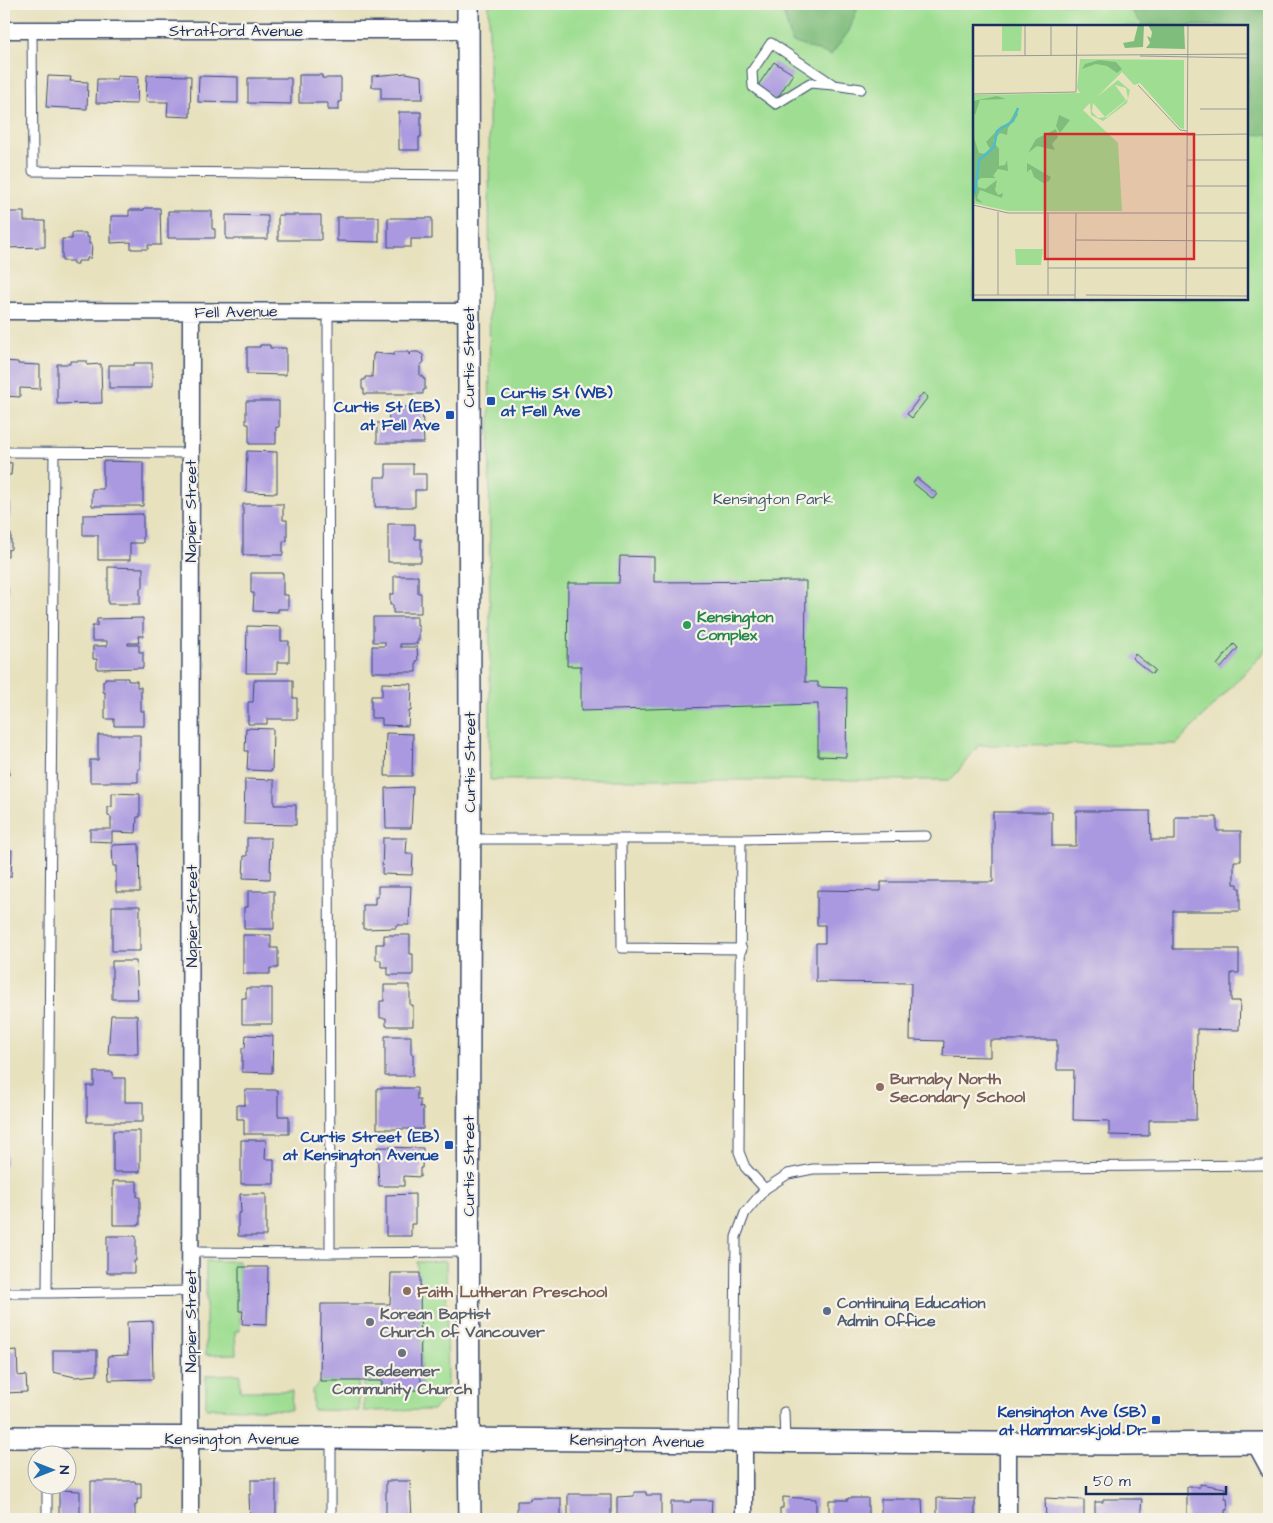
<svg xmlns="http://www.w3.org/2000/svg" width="1273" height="1523" viewBox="0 0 1273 1523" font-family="'Architects Daughter',sans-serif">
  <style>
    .green { fill: #9fde92; stroke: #5d8678; fill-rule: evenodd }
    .forest { fill: #7fbd7c; stroke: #4d766d }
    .building { fill: #aa99e0 }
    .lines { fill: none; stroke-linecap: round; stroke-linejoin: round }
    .service-casing { stroke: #3a4a6c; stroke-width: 11 }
    .minor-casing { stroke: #3a4a6c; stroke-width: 19 }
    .tertiary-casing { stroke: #3a4a6c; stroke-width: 24 }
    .service { stroke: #fff; stroke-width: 9 }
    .minor { stroke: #fff; stroke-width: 16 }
    .tertiary { stroke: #fff; stroke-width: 21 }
    .transit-dot { fill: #1a4fb4; stroke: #f7f3e8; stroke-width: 2 }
    .leisure-dot { fill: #2e9e5b; stroke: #f7f3e8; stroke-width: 2 }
    .education-dot { fill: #8d6e63; stroke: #f7f3e8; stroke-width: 2 }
    .service-dot { fill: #5c6f8a; stroke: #f7f3e8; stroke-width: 2 }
    .worship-dot { fill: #6b7280; stroke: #f7f3e8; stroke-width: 2 }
    .labels { text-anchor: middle; stroke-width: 4.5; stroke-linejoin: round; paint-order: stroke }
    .street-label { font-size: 16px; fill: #1b2f5e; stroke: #f7f3e8 }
    .transit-label { font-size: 16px; font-weight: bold; fill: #164399; stroke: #f7f3e8; text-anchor: end }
    .park-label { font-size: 16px; fill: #3c5b6b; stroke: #f7f3e8 }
    .leisure-label { font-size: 16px; font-weight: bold; fill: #27864d; stroke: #f7f3e8; text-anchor: start }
    .education-label { font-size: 16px; font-weight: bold; fill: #785e54; stroke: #f7f3e8; text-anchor: start }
    .service-label { font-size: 16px; font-weight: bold; fill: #4e5e75; stroke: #f7f3e8; text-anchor: start }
    .worship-label { font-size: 16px; font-weight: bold; fill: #5b616d; stroke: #f7f3e8; text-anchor: start }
    .inset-river { fill: none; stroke: #50bbcd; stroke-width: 2.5 }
    .inset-road { fill: none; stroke: #959a98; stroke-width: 1 }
    .view { fill: #d62828; fill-opacity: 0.15; stroke: #d62828; stroke-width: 2.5 }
    .inset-edge { fill: none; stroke: #1b2f5e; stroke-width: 2.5 }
  </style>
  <rect width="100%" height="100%" fill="#f7f3e8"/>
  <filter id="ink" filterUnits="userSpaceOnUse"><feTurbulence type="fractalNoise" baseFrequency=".02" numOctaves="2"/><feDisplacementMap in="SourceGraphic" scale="10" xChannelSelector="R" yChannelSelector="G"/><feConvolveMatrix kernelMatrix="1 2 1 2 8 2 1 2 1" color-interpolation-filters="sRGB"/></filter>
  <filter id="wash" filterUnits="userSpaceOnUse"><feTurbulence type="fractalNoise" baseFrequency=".0096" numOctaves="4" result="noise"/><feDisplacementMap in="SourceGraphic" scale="20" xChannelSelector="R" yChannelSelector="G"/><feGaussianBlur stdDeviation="1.12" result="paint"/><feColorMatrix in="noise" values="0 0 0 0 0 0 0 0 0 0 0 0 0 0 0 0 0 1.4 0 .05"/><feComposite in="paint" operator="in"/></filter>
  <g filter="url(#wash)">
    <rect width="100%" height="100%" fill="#e7e1be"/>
    <path class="green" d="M489,4H1269V647L1177,744L979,745L951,780H490ZM974,26H1247V299H974Z
      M206,1261H239L240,1331H235L236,1354L206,1355Z
      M446,1261L448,1381L443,1400L433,1410L364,1411V1381H382V1390H421V1349L417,1262Z
      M240,1374V1391H292L291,1410L206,1408V1375Z
      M320,1381H358L359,1411L313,1410L312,1391Z"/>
    <path class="forest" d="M781,4H859L849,31L831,55L792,42Z
      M1131,4H1269V134L1247,135V26H1140L1142,24L1132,11Z"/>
    <g id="blocks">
      <path class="building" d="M774,62L793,74L776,100L757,87Z
        M406,73L422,76L423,99H381V87H372V76Z
        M147,75L191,76L190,117L167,116L168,102H146Z
        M299,75H322V78H341V102H339V110H328V103H299Z
        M48,76L71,77L70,81L88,82L87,109L46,107Z
        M117,76L138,77L137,104L96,103L97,79H117Z
        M199,76L238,77V103L198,102Z
        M248,78H291V104L248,103Z
        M399,112H421V137H419V150H399Z
        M144,208H160L161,245H148V249H131V242L111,243V216H129V210H144Z
        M168,211H212V229H215V238H168Z
        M4,212H24V221H45V247L4,248Z
        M226,215L268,216V239H226Z
        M278,215H321V240H278Z
        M337,217H379V242L337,241Z
        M388,218H432V239H411V247H388Z
        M72,233H86V237H89V244H92L91,258H87V261H78V264H73V261H62V239H72Z
        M260,345H270V348H286V375L247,374V347H260Z
        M394,352H409V355L412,352H418L423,355L424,362L420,366V376H423V379H425V390H423V394H364V389H362V380H365V377H372L373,355H374V353L394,355Z
        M4,361L18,362V364L40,365V389L20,388V397L4,396Z
        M70,361H87V365L101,364L102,403L57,404V364H70Z
        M134,363H152V388H109V365H134Z
        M923,393L928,397L912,418L907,414Z
        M246,401H279V427H276V444H249V424H246Z
        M388,405H402V407H422L424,443H377V423H389Z
        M247,451L277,452V493L246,492Z
        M103,461L143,462V506H92V489H103Z
        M4,462L12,463L11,475H4Z
        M386,464H413V474H426V490H415V507H375V477H386Z
        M917,478L937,494L933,499L913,483Z
        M4,502H10V518H8V534H11V549L8,550V557H4Z
        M243,504H283V520H287V541H283V555H243Z
        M143,514V543H130V560H98V535H83V515Z
        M388,524H415V539H421V562H388Z
        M620,556L654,557V582L806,581L805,682H818V687L847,688L846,757L818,756V704L581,711V666H567L568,583H619Z
        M108,567L143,568V588H140V604H108Z
        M251,573H283V595H288V609H278V612L253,611L254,593H251Z
        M394,576H418V593H421V613H393V605H390V594H394Z
        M4,588H8V603H6V620H4Z
        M373,617H417V626H419V640H417V644H400V647H417L418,661H416V672H372V646H385V642H373Z
        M143,618V636H138L139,643H128V645H139V652H143V668L97,669V659H93V646H107V641H92V626H97V619Z
        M247,626L281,627V641H289V662H277V673H246Z
        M1234,644L1238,648L1221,668L1217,665Z
        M1135,654L1155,670L1152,674L1132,658Z
        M105,678H128V681H137V687H141V711H144V726H114V719H105V692H103V681H105Z
        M254,680H293V698H297V719H267V724H248V702H253Z
        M382,683L412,684L411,711H409L408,726L382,725V718H371V696H382Z
        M246,728L273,729L272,771L247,770L248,751H245Z
        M386,733L413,734L412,776H385Z
        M98,735H140V769H138V782H90V760H98Z
        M4,764L9,768V775L4,780Z
        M245,779L274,780V805H296V825L244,824Z
        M413,787L411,828H386L385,788Z
        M112,793L140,794V817H137L136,833L112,832V842L90,841V829H111V817L108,816V807H112Z
        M1076,811H1150L1151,840H1175V817H1217V831H1241V861H1234V884H1238V888H1240V911H1173V949H1239V973H1231V1001H1240L1239,1030L1197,1029L1196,1120H1149V1136L1109,1135V1121L1073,1120L1074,1070H1057V1040H990V1057L943,1056L944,1041L910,1040L911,983L816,982V943H825V925H817V890L881,891V882H993V812H1052V846H1076Z
        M247,838H271L270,879L243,878L244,856H247Z
        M383,838H407L406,854H413L412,875L382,874Z
        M139,844L140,892H116V866H113L112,845Z
        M4,849L12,850L11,877H4Z
        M378,886H411L409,925H396V928L363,929V905H375V897H378Z
        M248,891H274V929H244V907H248Z
        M112,906H140V951H112Z
        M243,935H271V948H278V968H270V974H243Z
        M384,935H410V954H413V975H388V967H381V960H376V944H384Z
        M112,961H136L138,999H112Z
        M384,985H410V1005H413V1026H386V1018H380V1001H384Z
        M246,988H272V1024H242V998H246Z
        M111,1015H137L138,1054H108Z
        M246,1035L273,1036L272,1073L242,1072V1048H245Z
        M385,1036H411V1054H413V1076H385Z
        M94,1072H113V1078H125V1102H143V1122H87V1086H94Z
        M377,1088H417V1100H420V1107H423V1129H377Z
        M245,1090H278V1116H289V1134H244V1119H237V1105H245Z
        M113,1131H140V1172H113Z
        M241,1140H266L265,1159H274V1184H241Z
        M377,1147L423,1148L422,1168H420V1177L404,1176V1186H379Z
        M4,1152H6V1166H4Z
        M113,1181H137V1197H140V1225H113Z
        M240,1194H266V1236H238V1213H241Z
        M415,1194V1224H411V1236H386V1195Z
        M107,1236H136V1261H134V1273H107Z
        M239,1267H268L267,1325L242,1324L243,1311H239Z
        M391,1273H420L421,1390H382V1381H320L321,1304H390Z
        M4,1300H8L7,1327H4Z
        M152,1321L153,1379L109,1380L108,1356L128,1355L127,1322Z
        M17,1350L18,1376L26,1375L27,1392L4,1393V1351Z
        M53,1350H97V1375L75,1377L53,1372Z
        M251,1480H276V1519H250L249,1494H251Z
        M91,1481H135V1483H141V1499H137V1505H135V1519H91Z
        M386,1481H410L412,1519H386Z
        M1200,1484L1225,1488V1498H1227L1228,1510H1225V1519H1187V1487H1200Z
        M59,1490L80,1491V1519H59Z
        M634,1492H646V1495H661V1519H617V1497L634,1496Z
        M568,1494H611V1519H568Z
        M783,1497L816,1499V1519H780V1508H783Z
        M530,1498H561V1519H517V1501H530Z
        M848,1498H868V1519H829V1500H848Z
        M937,1498L975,1499V1519H937Z
        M1045,1498L1084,1500V1519H1046Z
        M881,1499H922L923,1519H881Z
        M1103,1499H1142L1140,1519H1095V1502H1103Z
        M691,1500H712L711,1519H671V1502H691Z"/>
    </g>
  </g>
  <g filter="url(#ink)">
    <use href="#blocks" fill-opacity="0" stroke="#3a4a6c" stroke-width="1"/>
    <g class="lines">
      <g class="service-casing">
        <path id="service" d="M32,31L33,171L468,175
          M834,85L810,83L776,104L753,87L752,71L771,43L834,85L861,89
          M328,311L330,1253
          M4,452L190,453
          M469,839H741
          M621,840L622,948L742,949
          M765,1189L745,1167L739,1152L741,839L926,836
          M191,1252L330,1253L468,1252
          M4,1293H47L190,1291
          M47,1293L54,454
          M784,1412L785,1441
          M47,1437V1456
          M734,1440L736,1237L745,1213L765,1189L788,1174L813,1169L1269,1165
          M47,1486V1519
          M331,1519V1438"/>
      </g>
      <g class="minor-casing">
        <path id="minor" d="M4,30H468
          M4,311L468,312
          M1008,1442V1519
          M1255,1443L1269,1469
          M190,1519L191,312
          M744,1519V1441"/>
      </g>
      <g class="tertiary-casing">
        <path id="tertiary" d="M468,4C467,242 469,481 470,720C470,986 466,1253 470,1519
          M4,1437L331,1438L1122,1444L1269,1443"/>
      </g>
      <use href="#service" class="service"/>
      <use href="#minor" class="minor"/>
      <use href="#tertiary" class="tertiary"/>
    </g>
  </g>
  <g class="transit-dot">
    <rect x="486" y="396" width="10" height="10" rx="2.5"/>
    <rect x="445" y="410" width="10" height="10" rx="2.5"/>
    <rect x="444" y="1140" width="10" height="10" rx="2.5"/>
    <rect x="1151" y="1415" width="10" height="10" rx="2.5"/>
  </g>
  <circle class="leisure-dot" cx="687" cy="625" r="5"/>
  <g class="education-dot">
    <circle cx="880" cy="1087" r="5"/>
    <circle cx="407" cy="1291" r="5"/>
  </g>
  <circle class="service-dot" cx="827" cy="1311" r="5"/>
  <g class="worship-dot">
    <circle cx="370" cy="1322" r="5"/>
    <circle cx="402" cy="1353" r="5"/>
  </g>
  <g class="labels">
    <g class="street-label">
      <text x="236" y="36">Stratford Avenue</text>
      <text transform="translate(236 311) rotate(-1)" y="6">Fell Avenue</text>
      <text transform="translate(468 357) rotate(-90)" y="6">Curtis Street</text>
      <text transform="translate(190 511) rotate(-90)" y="6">Napier Street</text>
      <text transform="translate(469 762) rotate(-90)" y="6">Curtis Street</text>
      <text transform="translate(191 916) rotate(-90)" y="6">Napier Street</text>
      <text transform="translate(468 1166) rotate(-90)" y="6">Curtis Street</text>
      <text transform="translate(190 1321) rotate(-90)" y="6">Napier Street</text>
      <text x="232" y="1444">Kensington Avenue</text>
      <text transform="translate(637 1440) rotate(1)" y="6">Kensington Avenue</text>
    </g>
    <g class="transit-label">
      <text x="501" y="398" text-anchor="start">Curtis St (WB)<tspan x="501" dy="18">at Fell Ave</tspan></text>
      <text x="440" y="412">Curtis St (EB)<tspan x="440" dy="18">at Fell Ave</tspan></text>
      <text x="439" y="1142">Curtis Street (EB)<tspan x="439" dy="18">at Kensington Avenue</tspan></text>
      <text x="1146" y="1417">Kensington Ave (SB)<tspan x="1146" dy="18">at Hammarskjold Dr</tspan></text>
    </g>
    <g class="park-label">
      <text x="773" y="504">Kensington Park</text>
    </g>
    <g class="leisure-label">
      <text x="697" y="622">Kensington<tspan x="697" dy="18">Complex</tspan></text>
    </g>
    <g class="education-label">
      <text x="890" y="1084">Burnaby North<tspan x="890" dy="18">Secondary School</tspan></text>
      <text x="417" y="1297">Faith Lutheran Preschool</text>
    </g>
    <g class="service-label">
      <text x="837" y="1308">Continuing Education<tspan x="837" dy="18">Admin Office</tspan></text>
    </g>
    <g class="worship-label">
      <text x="380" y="1319">Korean Baptist<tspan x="380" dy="18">Church of Vancouver</tspan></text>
      <text x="402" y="1376" text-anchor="middle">Redeemer<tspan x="402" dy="18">Community Church</tspan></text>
    </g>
  </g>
  <g transform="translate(973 25)">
    <rect width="275" height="275" fill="#e7e1be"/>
    <path d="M29,0H49L48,26H29ZM107,34L211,35V104L207,103L167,58L161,60L149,47L124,72L145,55L157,65L154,78L130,96L118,90L117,78L110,85L145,118L149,186H35L0,178V70L107,68L104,63ZM142,60L153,63L155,74L134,92L125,93L119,87L120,78L132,92L153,75ZM70,224L68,240H43L42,224Z" fill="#9fde92" fill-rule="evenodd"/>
    <path d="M165,0H171L170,22L152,23L150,18L161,16ZM175,0H211L212,24L173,23L177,18L174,11L178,13L179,7ZM126,35L143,37L149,44L144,48L134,41L123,39L109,44L112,39ZM24,71L33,74L7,75L2,90L0,88V76ZM43,85L45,90L35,103L34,110L27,108L20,116L26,124V141L32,140L34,135L35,146L25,144L20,151L23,153H8L4,156L5,162L12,164L24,155L22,165L25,170L30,168L29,173L7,165L4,173L10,178L3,176L0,165V110L6,128L13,129L17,124L13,117L28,101L35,99ZM86,90L97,95L87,108L83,101ZM83,104L85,112L79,119L82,125L64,121L55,128L63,114ZM54,138L78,152L76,156L70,158L61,152L58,144L54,147Z" fill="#7fbd7c"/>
    <path class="inset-river" d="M2,168L6,135L21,122L24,106L40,96L45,83"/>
    <path class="inset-road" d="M78,30V0M0,31L275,29M52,31V0M167,31L275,33M165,60L207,105L214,106M0,69L103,67L104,0M227,84H275M214,110L275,109M214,135H275M213,161H275M0,180L35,188H275M103,215L275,216M75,243H275M0,270H102M25,270V187M75,270V188M113,270L275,271M102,275L103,188M213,275L215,0"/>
    <path class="view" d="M72,109H221V234H72Z"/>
    <rect width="275" height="275" class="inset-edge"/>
  </g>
  <rect width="1273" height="1523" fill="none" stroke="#f7f3e8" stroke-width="20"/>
  <g transform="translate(52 1470) rotate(90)"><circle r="24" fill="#f7f3e8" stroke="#9fa5b1"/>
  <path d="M0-4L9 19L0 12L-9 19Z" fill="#1f6fb2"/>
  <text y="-8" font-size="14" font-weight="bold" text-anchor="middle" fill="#1b2f5e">N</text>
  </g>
  <path d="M1086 1486v8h140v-8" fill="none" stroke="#1b2f5e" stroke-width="2.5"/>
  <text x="1093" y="1486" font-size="15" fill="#1b2f5e" stroke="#f7f3e8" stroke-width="4" paint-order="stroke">50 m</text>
</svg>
